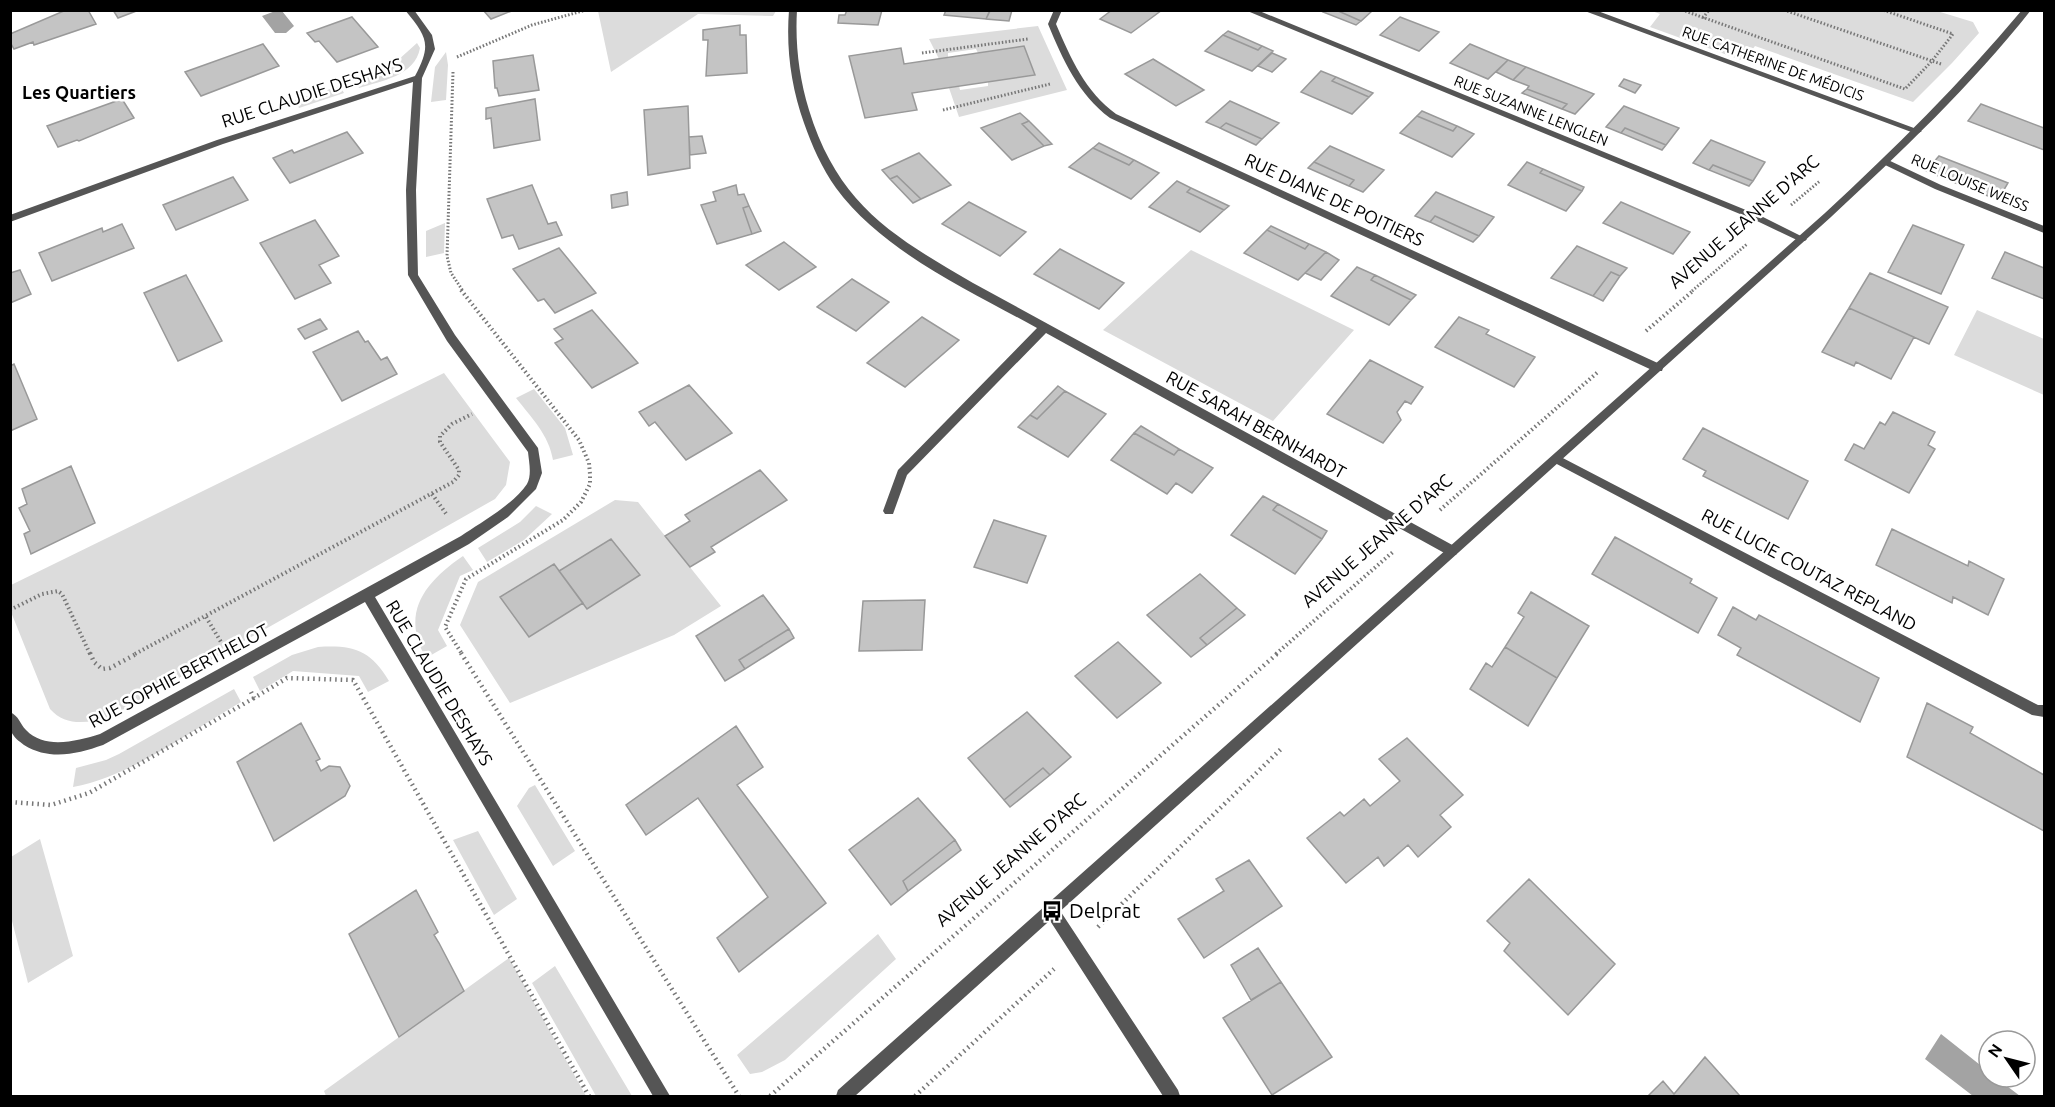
<svg xmlns="http://www.w3.org/2000/svg" width="2055" height="1107" viewBox="0 0 2055 1107" font-family="Ubuntu,sans-serif">
  <style>
    .green { fill: #dcdcdc }
    .water { fill: #a3a3a3 }
    .building { fill: #c4c4c4; stroke: #999; stroke-width: 1.5 }
    .lines { fill: none; stroke-linecap: round; stroke-linejoin: round }
    .path-far2 { stroke: #777; stroke-width: 3; stroke-dasharray: 1.5 2; stroke-linecap: butt }
    .path-far1 { stroke: #777; stroke-width: 4; stroke-dasharray: 1.5 3; stroke-linecap: butt }
    .path { stroke: #777; stroke-width: 4.5; stroke-dasharray: 1.5 4; stroke-linecap: butt }
    .minor { fill: #555; fill-rule: evenodd }
    .tertiary { fill: #555; fill-rule: evenodd }
    .labels { text-anchor: middle; stroke-width: 5; stroke-linejoin: round; paint-order: stroke }
    .far-street-label { font-size: 15px; fill: #000; stroke: #fff }
    .far-quarter-label { font-size: 18px; font-weight: bold; fill: #000; stroke: #fff }
    .street-label { font-size: 18px; fill: #000; stroke: #fff }
    .near-poi-label { font-size: 21px; fill: #000; stroke: #fff; text-anchor: start }
  </style>
  <rect width="100%" height="100%" fill="#fff"/>
  <path class="green" d="M598,11V10L776,11L773,16L698,14L611,72Z
    M1937,11L1973,22L1979,33L1952,63L1913,102L1755,46L1744,61L1650,27L1660,14L1652,11Z
    M1038,26L1067,90L959,117L949,88L959,86L960,90L988,86V81L1035,74L1024,46L978,53L976,49L948,53V57L939,59L929,39Z
    M417,43L420,48C415,76 381,81 359,88L355,81L387,70Z
    M446,52L448,65L446,100L431,102L435,67Z
    M340,86L344,93L299,108L295,100Z
    M445,223L444,253L426,257V231Z
    M1191,250L1354,330L1273,421L1103,330Z
    M1977,310L2044,339V395L1954,355Z
    M444,373L510,462L506,485L495,499L110,717C88,723 66,727 50,709L11,612V585Z
    M534,389L565,428L573,455L553,460C549,435 531,417 516,398Z
    M615,500L638,502L721,606L674,635L510,703L460,625L478,582Z
    M536,506L552,514L524,540L487,562L478,548L520,522Z
    M463,556L473,570L460,576L438,630L447,646L426,658C400,613 425,582 463,556Z
    M318,647C354,645 370,650 389,681L368,692L359,676L293,671L260,691L253,677L292,655Z
    M234,689L241,702C189,732 132,776 73,787L76,768L106,760L119,754Z
    M535,785L575,851L553,866L517,806L529,788Z
    M478,831L517,899L494,915L453,840Z
    M40,839L73,956L28,983L11,917V857Z
    M878,934L896,959L785,1060L762,1072L750,1074L737,1055Z
    M509,958L586,1096H326L324,1091Z
    M555,966L632,1096H596L532,983Z"/>
  <path class="water" d="M278,10L282,11L294,26L286,33H275L262,16Z
    M1941,1034L1989,1072V1077H1995L2020,1096H1973L1925,1059Z"/>
  <path class="building" d="M66,10H88L96,24L34,45L33,42L14,49L10,42V34Z
    M113,10H139L118,18Z
    M483,10H514L491,19Z
    M847,10H882L878,25L838,23L839,15H845Z
    M946,10H984L990,11L986,19L944,15Z
    M1012,10L1009,21L986,19L990,10Z
    M1112,10H1162L1131,33L1100,19Z
    M1325,10H1336L1361,21L1356,25L1323,12Z
    M1336,10H1373L1361,21Z
    M352,17L378,47L337,62L319,41L315,42L307,33Z
    M1400,17L1439,32L1419,51L1380,35Z
    M740,25V35H746L747,73L706,76L708,40H703V30Z
    M1228,31L1262,46L1258,50L1223,35Z
    M1223,35L1258,50L1262,46L1273,51L1252,71L1205,51Z
    M263,44L279,66L201,96L185,72Z
    M1470,44L1508,60L1488,79L1450,63Z
    M1024,46L1035,75L912,93L917,110L865,118L849,56L901,48L904,64Z
    M1272,53L1286,59L1272,72L1258,66Z
    M533,55L539,90L499,96L497,88H495L493,61Z
    M1153,59L1204,90L1176,106L1125,74Z
    M1508,60L1526,67L1513,80L1496,72Z
    M1526,67L1594,94L1575,114L1562,109L1567,104L1527,89L1529,86L1513,80Z
    M1321,71L1336,77L1332,81L1369,97L1352,114L1301,92Z
    M1336,77L1373,93L1369,97L1332,81Z
    M1624,79L1641,85L1635,93L1619,86Z
    M1527,89L1567,104L1562,109L1522,93Z
    M122,99L134,118L79,141L77,140L58,147L47,126Z
    M535,99L540,140L494,148L491,118L486,119V108Z
    M1230,101L1279,123L1262,139L1226,123L1220,128L1206,122Z
    M1981,104L2044,128V150L1968,121Z
    M688,106L690,168L648,175L644,110Z
    M1624,106L1679,128L1666,145L1625,128L1621,133L1606,127Z
    M1422,111L1457,126L1453,131L1417,116Z
    M1020,113L1029,121L1022,124L1044,146L1012,160L981,128Z
    M1417,116L1453,131L1457,126L1474,134L1452,157L1400,133Z
    M1029,121L1052,144L1044,146L1022,124Z
    M1226,123L1262,139L1256,145L1220,128Z
    M1625,128L1666,145L1662,150L1621,133Z
    M347,132L363,153L290,183L273,158L292,150L294,153Z
    M702,136L706,153L690,155L689,137Z
    M1711,140L1765,162L1753,181L1713,165L1709,170L1693,163Z
    M1099,143L1134,160L1129,165L1093,148Z
    M1330,146L1384,170L1363,192L1349,186L1354,180L1314,162Z
    M1093,148L1129,165L1134,160L1159,173L1131,199L1069,167Z
    M919,153L951,185L921,199L897,176L890,179L882,170Z
    M1939,156L2008,183L1998,200L1926,171Z
    M1314,162L1354,180L1349,186L1308,168Z
    M1527,162L1543,169L1540,173L1582,191L1566,211L1508,185Z
    M1713,165L1753,181L1749,186L1709,170Z
    M1543,169L1584,187L1582,191L1540,173Z
    M897,176L921,199L913,203L890,179Z
    M233,177L248,200L176,230L163,205Z
    M1177,181L1191,188L1187,192L1224,210L1200,232L1149,207Z
    M532,185L548,224L556,222L562,235L519,249L513,235L502,238L487,199Z
    M736,185L738,195L744,194L749,206L743,208L752,234L717,244L701,205L716,201L713,192Z
    M1191,188L1229,206L1224,210L1187,192Z
    M627,192L628,205L612,208L611,195Z
    M1436,192L1494,217L1479,236L1435,216L1430,222L1415,216Z
    M969,202L1026,232L1000,256L942,224Z
    M1621,202L1690,232L1673,254L1603,223Z
    M749,206L761,231L752,234L743,208Z
    M1435,216L1479,236L1473,242L1430,222Z
    M315,220L339,256L319,265L331,283L295,299L260,243Z
    M122,224L134,248L52,281L39,253L102,228L103,232Z
    M1913,225L1964,245L1941,294L1888,272Z
    M1271,226L1309,244L1305,249L1267,230Z
    M1267,230L1305,249L1309,244L1326,252L1298,280L1244,253Z
    M784,242L816,267L779,290L746,265Z
    M1577,246L1627,268L1620,276L1611,272L1593,296L1551,278Z
    M559,248L596,293L555,313L544,299L538,301L513,269Z
    M1060,249L1124,283L1099,309L1034,274Z
    M1326,252L1339,260L1321,280L1305,273Z
    M2005,252L2044,268V299L1992,278Z
    M1357,267L1375,275L1371,280L1411,300L1389,325L1331,296Z
    M20,270L31,294L10,303V273Z
    M1611,272L1620,276L1603,301L1593,296Z
    M1870,273L1948,307L1929,344L1849,308Z
    M186,275L222,341L178,361L144,293Z
    M1375,275L1416,295L1411,300L1371,280Z
    M852,279L889,302L856,331L817,307Z
    M1849,308L1914,337L1891,379L1856,362L1854,366L1822,352Z
    M592,310L638,363L592,388L555,343L563,339L554,329Z
    M922,317L959,340L905,387L867,363Z
    M1459,317L1489,330L1486,334L1535,357L1514,387L1435,347Z
    M320,319L327,329L305,339L298,329Z
    M358,331L365,342L368,341L381,360L387,357L397,374L342,401L313,352Z
    M1370,360L1423,387L1411,404L1405,401L1397,412L1401,420L1383,443L1327,414Z
    M14,364L37,419L10,431V366Z
    M689,385L732,433L686,460L655,422L649,426L639,412Z
    M1058,386L1065,391L1037,419L1030,415Z
    M1065,391L1106,414L1068,457L1018,427L1030,415L1037,419Z
    M1893,412L1935,432L1928,445L1935,449L1909,493L1845,460L1854,444L1864,449L1880,422L1885,425Z
    M1141,426L1179,449L1174,455L1134,433Z
    M1703,428L1808,481L1788,519L1703,476L1706,471L1683,459Z
    M1134,433L1174,455L1179,449L1213,468L1192,493L1176,483L1167,494L1111,460Z
    M71,466L95,523L31,554L24,534L30,531L19,508L27,504L22,489Z
    M760,470L787,500L711,547L715,552L690,567L665,536L690,521L685,515Z
    M1263,496L1278,504L1273,510L1322,539L1295,574L1231,535Z
    M1278,504L1327,531L1322,539L1273,510Z
    M994,520L1046,536L1027,583L974,567Z
    M1892,529L1968,566L1969,561L2004,579L1988,615L1953,597L1952,603L1876,565Z
    M1615,537L1692,579L1690,583L1717,598L1698,633L1592,574Z
    M611,539L640,575L587,609L559,571Z
    M554,564L583,603L529,637L500,597Z
    M1200,574L1237,608L1200,638L1207,645L1191,657L1147,615Z
    M1531,592L1589,626L1557,678L1505,647L1524,617L1518,613Z
    M763,595L789,629L739,660L745,669L725,681L696,636Z
    M925,600L922,650L859,651L863,601Z
    M1733,607L1756,620L1759,615L1879,678L1860,722L1737,655L1741,648L1718,635Z
    M1237,608L1245,615L1207,645L1200,638Z
    M789,629L794,638L745,669L739,660Z
    M1118,642L1161,683L1117,718L1075,676Z
    M1505,647L1557,678L1528,726L1470,689L1486,663L1492,667Z
    M1927,703L1973,727L1970,733L2044,775V831L1907,757Z
    M1027,712L1071,757L1050,775L1043,768L1004,800L968,758Z
    M301,723L320,759L316,761L321,771L329,766L340,767L350,786L345,796L274,841L237,762Z
    M736,726L763,767L737,785L826,903L739,972L717,938L768,897L698,798L646,835L626,805Z
    M1407,738L1463,795L1440,815L1451,827L1418,857L1408,845L1384,866L1378,857L1346,883L1307,838L1340,812L1344,816L1364,799L1370,806L1400,781L1379,759Z
    M1043,768L1050,775L1010,807L1004,800Z
    M918,798L955,840L903,881L908,891L891,905L849,850Z
    M955,840L961,850L908,891L903,881Z
    M1249,860L1282,906L1204,958L1178,919L1224,891L1216,879Z
    M1529,879L1615,964L1568,1015L1504,951L1510,943L1487,921Z
    M416,890L438,932L434,935L439,943L464,991L399,1037L349,934Z
    M1258,948L1281,982L1251,1000L1231,965Z
    M1281,982L1332,1057L1272,1095L1223,1018Z
    M1705,1057L1740,1096H1648L1663,1081L1674,1094Z"/>
  <g class="lines">
    <path class="path-far2" d="M1682,10L1905,89L1932,61L1953,34L1883,10
      M1784,10L1941,64
      M1703,18L1709,10
      M922,53L1028,39
      M457,57L532,25L586,10
      M453,72L447,256L451,273L463,291
      M943,110L1050,84
      M1791,205L1820,181
      M1692,291L1747,244"/>
    <path class="path-far1" d="M461,290L579,440L589,463L590,474V484L581,502L563,520L466,579L445,627L462,654
      M1646,331L1694,290
      M432,494L447,515
      M1440,510L1599,371
      M10,610L42,594L58,591L62,594L90,654
      M206,617L221,642
      M135,654L453,482L459,475V470L440,442V436L452,424L472,414
      M1276,654L1394,551"/>
    <path class="path" d="M90,653L94,662L102,669L110,668L138,653
      M461,653L739,1096
      M251,692L254,698L287,678L353,680L589,1096
      M10,802L51,805L89,793L254,698
      M1098,927L1282,748
      M770,1096L1278,653
      M915,1096L1054,969"/>
    <path class="minor" d="M405,10H414L432,35L435,49L422,78L416,190L418,275L455,335L538,448L542,473L536,489L508,517L469,544L375,597L670,1096H653L365,602L103,745C77,754 50,761 24,745C19,741 14,738 11,731C9,726 10,718 10,712C19,716 20,724 26,730C45,750 77,741 100,734L461,536C480,523 514,504 527,484C532,475 529,462 528,452L447,341L408,275L406,190L413,82L223,144L10,222V215L217,140L415,76C432,44 427,37 405,10Z
      M789,10H797C795,44 799,77 809,110C838,204 892,236 973,283L1456,547L1458,551L1456,555H1448L1046,333L907,475L893,514H885L883,511L898,470L1037,328C970,291 883,252 836,188C822,168 812,146 804,123C791,86 786,49 789,10Z
      M1054,10H1062L1056,24C1071,59 1085,91 1116,114L1662,365L1663,368L1662,371H1654L1110,118C1078,94 1063,60 1048,24Z
      M1245,10H1257L1763,217L1807,239L1805,241H1799L1757,221Z
      M1582,10H1595L1922,131L1917,134L1914,133Z
      M1886,159L1941,185L2044,226V233L1935,189L1883,164V160Z
      M1557,455L2038,705H2044V717L2032,715L1553,462L1551,459Z
      M1052,904L1057,906L1178,1090L1180,1096H1163L1047,916L1045,911L1047,906Z"/>
    <path class="tertiary" d="M2022,10H2031C1971,86 1901,152 1831,217L855,1096H836L838,1090L1825,213C1894,149 1961,83 2022,10Z"/>
  </g>
  <defs>
    <g id="bus-bare" transform="scale(1.62)"><path d="M-5-6H5V4H4V6H2V4H-2V6H-4V4H-5ZM-3.5-4V0h7V-4ZM-3.5 1.2v1.5H-2V1.2ZM2 1.2v1.5H3.5V1.2Z" fill="#000" stroke="#fff" stroke-width="2.5" paint-order="stroke"/></g>
  </defs>
  <g fill-rule="evenodd">
    <use href="#bus-bare" x="1052" y="911"/>
  </g>
  <g class="labels">
    <g class="far-street-label">
      <text transform="translate(1773 64) rotate(20)" y="5">RUE CATHERINE DE MÉDICIS</text>
      <text transform="translate(1531 111) rotate(22)" y="5">RUE SUZANNE LENGLEN</text>
      <text transform="translate(1970 183) rotate(23)" y="5">RUE LOUISE WEISS</text>
    </g>
    <g class="far-quarter-label">
      <text x="79" y="99">Les Quartiers</text>
    </g>
    <g class="street-label">
      <text transform="translate(312 93) rotate(-18)" y="6">RUE CLAUDIE DESHAYS</text>
      <text transform="translate(1334 200) rotate(25)" y="6">RUE DIANE DE POITIERS</text>
      <text transform="translate(1744 222) rotate(-41)" y="6">AVENUE JEANNE D'ARC</text>
      <text transform="translate(1256 425) rotate(29)" y="6">RUE SARAH BERNHARDT</text>
      <text transform="translate(1377 541) rotate(-41)" y="6">AVENUE JEANNE D'ARC</text>
      <text transform="translate(1809 570) rotate(28)" y="6">RUE LUCIE COUTAZ REPLAND</text>
      <text transform="translate(179 676) rotate(-28)" y="6">RUE SOPHIE BERTHELOT</text>
      <text transform="translate(439 683) rotate(59)" y="6">RUE CLAUDIE DESHAYS</text>
      <text transform="translate(1011 860) rotate(-41)" y="6">AVENUE JEANNE D'ARC</text>
    </g>
    <g class="near-poi-label">
      <text x="1069" y="918">Delprat</text>
    </g>
  </g>
  <rect width="2055" height="1107" fill="none" stroke="#000000" stroke-width="24"/>
  <g transform="translate(2007 1059) rotate(305)"><circle r="28" fill="#ffffff" stroke="#999999" stroke-width="1.5"/>
  <path d="M0-4.5L10 22L0 15L-10 22Z" fill="#000000"/>
  <text y="-9" font-size="16" font-weight="bold" text-anchor="middle" fill="#000000">N</text>
  </g>
</svg>
